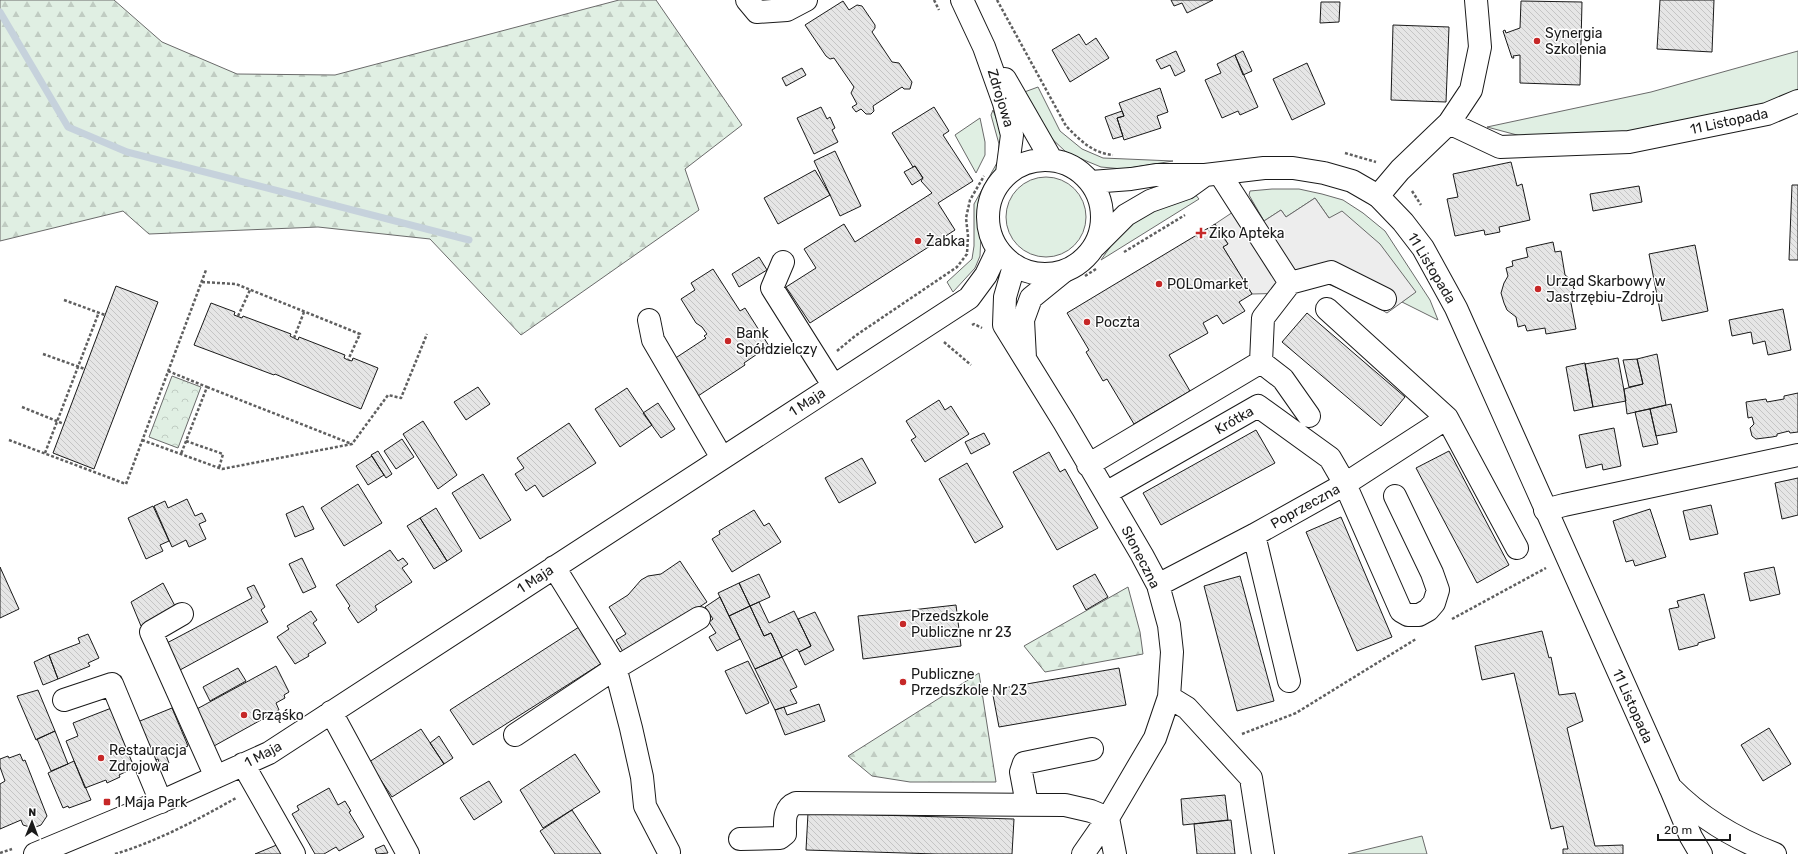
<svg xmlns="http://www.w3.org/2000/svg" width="1798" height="854" viewBox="0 0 1798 854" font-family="Rubik,sans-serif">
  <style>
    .green { fill: #e0efe3; stroke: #6a6a6a }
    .forest { fill: url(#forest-firs); stroke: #6a6a6a }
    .park { fill: url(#park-crowns); stroke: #6a6a6a }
    .parking { fill: #ededed; stroke: #6a6a6a }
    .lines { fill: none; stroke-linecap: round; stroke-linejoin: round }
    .stream { stroke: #c6d2dc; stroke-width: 7 }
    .building { fill: url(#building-back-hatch); stroke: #1a1a1a }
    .minor-casing { stroke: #1a1a1a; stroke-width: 24 }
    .major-casing { stroke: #1a1a1a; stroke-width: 24 }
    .path { stroke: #5f5f5f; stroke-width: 2.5; stroke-dasharray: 3 2; stroke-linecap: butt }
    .minor { stroke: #fff; stroke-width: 22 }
    .major { stroke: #fff; stroke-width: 22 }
    .poi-dot { fill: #c62828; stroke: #fff; stroke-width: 1.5 }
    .labels { text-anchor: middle; stroke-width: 3; stroke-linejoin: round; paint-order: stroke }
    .poi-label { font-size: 14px; fill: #1a1a1a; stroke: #fff; text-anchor: start }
    .street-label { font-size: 14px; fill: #1a1a1a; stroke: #fff }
  </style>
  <defs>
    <pattern id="forest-firs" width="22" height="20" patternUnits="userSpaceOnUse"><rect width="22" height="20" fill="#e0efe3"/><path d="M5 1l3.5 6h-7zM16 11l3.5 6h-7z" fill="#c0ccc2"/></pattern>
    <pattern id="park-crowns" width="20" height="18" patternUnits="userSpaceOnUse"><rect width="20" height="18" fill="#e0efe3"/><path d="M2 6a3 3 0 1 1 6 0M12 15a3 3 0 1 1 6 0" fill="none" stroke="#c0ccc2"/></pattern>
    <pattern id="building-back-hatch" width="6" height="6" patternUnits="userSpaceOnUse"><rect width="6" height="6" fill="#e6e6e6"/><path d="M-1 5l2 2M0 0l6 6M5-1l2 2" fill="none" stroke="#c5c5c5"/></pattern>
  </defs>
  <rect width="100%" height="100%" fill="#fff"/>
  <path class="green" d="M1798,51V89L1785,99L1638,132L1532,139L1487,127L1651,92Z
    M1038,87L1060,131L1082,149L1103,158L1173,161L1123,169L1101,167L1084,160L1066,152L1049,136L1019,94Z
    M993,110L1004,139L1002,164L983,195L980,256L975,268L953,292L947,282L972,259L974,246V204L998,161L999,144L991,115Z
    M980,118L985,142V155L976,173L955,135Z
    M1006 217a40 40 0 1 1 80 0a40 40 0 1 1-80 0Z
    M1272,189H1299L1322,194L1343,200L1363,213L1385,231L1430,300L1438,320L1402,302L1415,292L1329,218L1315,198L1286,217L1281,210L1264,221L1249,195L1250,191Z
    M1194,193L1199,199L1101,260L1122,230L1136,217Z
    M1422,836L1427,854H1348Z"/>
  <path class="forest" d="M0,0H114L162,42L237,74L335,75L619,0H656L742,125L685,169L699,210L521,335L430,239L318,227L149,234L123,211L0,241Z
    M1128,587L1140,632L1143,654L1045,672L1024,646Z
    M979,673L996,782H910L872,776L848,756Z"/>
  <path class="park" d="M172,376L201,387L178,448L149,437Z"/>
  <path class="parking" d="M1315,198L1329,218L1342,211L1380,244L1416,292L1387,313L1356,295L1325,283L1292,293L1252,294L1223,247L1228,244L1215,224L1251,200L1264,221L1281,210L1286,217Z"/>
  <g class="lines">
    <path class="stream" d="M0,12L68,127L127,152L469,240"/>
  </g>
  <path class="building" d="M1171,0H1213L1187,13L1182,3L1174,6Z
    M1660,0H1714L1712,52L1657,49Z
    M843,1L849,10L857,5L862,6L875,25V28L872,32L892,62L899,63L912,82L910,89H904L902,87L873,106L874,111L871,114H866L861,109L856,112L852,107L857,104L851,93L854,87L834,58L830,59L826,56L805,25Z
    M1521,1L1582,2L1580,85L1520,83V55L1513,56L1514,58H1512L1503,31L1505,30L1506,33L1520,28Z
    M1321,2H1340L1339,22L1320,23Z
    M1393,25L1449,27L1446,102L1391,100Z
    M1079,34L1086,45L1096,38L1109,58L1070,82L1052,50Z
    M1176,51L1185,71L1175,76L1170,65L1161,69L1156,60Z
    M1243,51L1252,71L1243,75L1235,55Z
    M1235,55L1258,107L1240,115L1238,111L1222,118L1205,80L1221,73L1217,64Z
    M1307,63L1325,104L1292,120L1273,79Z
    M802,68L806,75L786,86L782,78Z
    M1160,88L1168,112L1157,116L1161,128L1124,140L1117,118L1124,116L1119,103Z
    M821,107L827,119L830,117L835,128L832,130L838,142L814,154L797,118Z
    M934,107L949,131L943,135L973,181L938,203L955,230L810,323L786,287L816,268L804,249L844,224L855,242L932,193L921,181L923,178L915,166L913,167L892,133Z
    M1122,111L1124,116L1117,118L1123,136L1113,139L1105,117Z
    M835,151L861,206L840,216L814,161Z
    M1511,162L1517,186L1522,184L1530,220L1499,227L1500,232L1485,235L1484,230L1455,236L1447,199L1458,197L1453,174Z
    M915,166L923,178L912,185L904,172Z
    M815,170L830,195L778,224L764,198Z
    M1792,185H1798V260H1789Z
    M1639,186L1642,202L1593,211L1590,194Z
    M1215,224L1228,244L1223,247L1252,294L1239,302L1245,311L1223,324L1217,315L1203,323L1208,333L1169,355L1190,391L1134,424L1107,379L1103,381L1086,352L1089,350L1067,313Z
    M1553,242L1555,252L1561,251L1565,275L1569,278L1573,285V290L1570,298L1576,329L1546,334L1545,328L1527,331L1525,325L1518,327L1516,317L1507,310L1504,303L1501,293L1504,283L1508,276L1506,268L1513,266L1512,261L1528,257L1526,248Z
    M1695,245L1708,311L1662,321L1649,254Z
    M759,257L767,270L739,287L732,274Z
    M713,269L740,311L745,308L769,346L744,363L745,365L698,396L674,359L706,338L704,336L707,334L702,327L696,323L681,299L695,290L691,283Z
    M116,286L158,302L94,469L53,453Z
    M211,303L235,312L234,315L242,318L243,316L291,334L290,336L298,340L299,337L345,355L344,358L348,360L352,361L353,358L378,368L361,409L282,377L275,374L274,375L194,345Z
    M1783,309L1791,350L1768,355L1765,341L1753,344L1751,332L1732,336L1729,320Z
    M1307,313L1405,397L1381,426L1282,342Z
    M1657,354L1666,405L1627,414L1624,389L1643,384L1637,359Z
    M1618,358L1626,401L1593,407L1585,364Z
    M1637,359L1643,384L1629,387L1623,360Z
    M1585,363L1593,407L1574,411L1566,367Z
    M478,387L490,404L466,420L454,402Z
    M627,388L652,425L620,447L595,409Z
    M1798,393V432L1790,433L1789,431L1777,434V436L1772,437L1756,439L1752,436L1750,428L1754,424L1752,417L1748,418L1746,402L1766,399L1767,402L1784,399V396Z
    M939,400L945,410L951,406L969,434L925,462L911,440L916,437L906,421Z
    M658,403L675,429L661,438L643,413Z
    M1671,404L1677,432L1656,436L1650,409Z
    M1650,409L1658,444L1643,447L1635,412Z
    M423,421L457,475L438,489L403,434Z
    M569,423L596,463L543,497L535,485L526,491L515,474L524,468L517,458Z
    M1614,428L1621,466L1603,470L1602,464L1586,468L1579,435Z
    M1256,430L1275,463L1161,525L1143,493Z
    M984,433L990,444L971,454L965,442Z
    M402,439L414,457L396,469L384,451Z
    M378,451L392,474L386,478L371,455Z
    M1449,451L1509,565L1477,583L1416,468Z
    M1049,452L1060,472L1065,469L1098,528L1057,550L1013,472Z
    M372,456L384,475L368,485L356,466Z
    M862,458L876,483L839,503L825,478Z
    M967,463L1003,527L975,543L939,479Z
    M483,474L511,520L480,539L452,493Z
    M1798,478V515L1782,519L1775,483Z
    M358,484L382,523L344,546L321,508Z
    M187,499L195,516L202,513L206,521L199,524L206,539L189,547L186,540L172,547L154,506L165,501L168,508Z
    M1711,505L1718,534L1690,540L1683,511Z
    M153,506L169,541L160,545L163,551L146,559L128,518Z
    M303,506L314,529L295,537L286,514Z
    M436,508L462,551L447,561L420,518Z
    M1650,509L1666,557L1635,566L1633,560L1626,562L1613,521Z
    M754,510L764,526L769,523L781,542L732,572L712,539L720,534L719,531Z
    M1341,517L1392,637L1357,651L1306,532Z
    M420,518L447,561L434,569L407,526Z
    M390,550L398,561L403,558L408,564L402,568L412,582L375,606L377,610L358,623L348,608L350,606L336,585Z
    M302,558L316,587L303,593L289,564Z
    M680,561L707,602L625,655L616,640L626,634L609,607L628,595L641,580L648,576L661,574Z
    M0,567L19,609L0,618Z
    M1774,567L1780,594L1750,601L1744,573Z
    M759,574L770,597L750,606L739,583Z
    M1095,574L1108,597L1086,610L1073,586Z
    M1240,576L1274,701L1237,711L1204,586Z
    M163,583L175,606L141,626L131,602Z
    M739,583L750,606L729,616L718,593Z
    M254,585L265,607L261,610L268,622L180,670L165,644L252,598L247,588Z
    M1704,594L1715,638L1698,643V645L1679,650L1669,609L1679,607L1677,601Z
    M720,597L740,639L717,651L709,637L716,633L709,622L713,619L705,607Z
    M759,602L769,623L794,611L811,646L799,652L797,649L782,657L771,633L764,636L750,606Z
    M956,605L961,646L863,659L858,616Z
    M750,606L764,636L771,633L782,657L755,669L729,616Z
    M311,611L317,620L313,623L326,643L308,654L309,656L295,664L277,637L289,629L287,626Z
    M815,612L834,650L805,665L799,652L811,646L798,619Z
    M579,627L602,663L473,745L450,710Z
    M1542,631L1549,658L1551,657L1559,695L1575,693L1583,721L1567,728L1595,846L1623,845V854H1563V849H1568L1563,826L1551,829L1514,673L1482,680L1475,646Z
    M88,634L99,658L88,663L90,666L58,679L49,655L80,643L78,638Z
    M49,655L58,679L43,685L34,662Z
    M782,657L797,687L790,690L797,703L775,710L755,669Z
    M748,661L769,703L746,714L725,671Z
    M276,666L289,692L284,695L285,698L276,703L279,710L214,746L195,710Z
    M238,668L246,681L210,701L203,687Z
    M1119,668L1126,705L999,727L992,690Z
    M38,690L55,731L36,740L17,696Z
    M819,704L825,721L785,735L775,710L784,707L787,715Z
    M114,707L138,766L119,775L120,777L107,783L106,780L85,788L66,741L78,736L73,723Z
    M172,708L188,746L166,755L169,763L161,767L158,759L151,761L135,723Z
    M1769,728L1791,764L1763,781L1741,745Z
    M421,729L444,764L392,797L369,762Z
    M55,731L68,764L51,771L37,739Z
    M439,736L453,758L444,764L430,743Z
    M20,754L23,761L25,760L47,816L41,825L33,828L23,825L21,820L0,829V784L5,781L0,767V759L8,756L9,758Z
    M575,754L600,792L543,828L520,790Z
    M74,761L91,800L69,808L68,806L63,808L48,773Z
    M489,781L502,802L474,820L460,798Z
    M329,788L338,805L345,801L351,811L349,812L364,837L339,851L336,847L324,854H315L292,814L299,810L297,806Z
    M1225,795L1228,820L1183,825L1181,799Z
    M572,810L601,854H555L540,831Z
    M808,813L1014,819L1012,854H937L806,850Z
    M1231,820L1235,854H1197L1194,824Z
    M279,844L283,854H255Z
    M384,845L388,853L377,854L375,849Z"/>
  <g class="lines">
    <g class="minor-casing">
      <path id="minor" d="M747,0L757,12L787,10L806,0
        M1449,123L1500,147L1629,142L1767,114L1798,101
        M1220,174L1290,283L1331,272L1385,299
        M1378,196L1400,170L1449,123L1471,90L1480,47L1476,0
        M783,262L772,288L833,385
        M1014,266L1005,297L1004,325L1064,422L1142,555L1158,585L1169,625L1172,652L1169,697L1155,738L1108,818L1083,854
        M1327,309L1447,418L1517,548
        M649,320L653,340L722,458
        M1025,358L1023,320L1031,298L1063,272
        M1261,362L1283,379L1309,416
        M1088,465L1261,362L1263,318L1290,283
        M1106,493L1258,406L1330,458L1345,484L1401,611L1408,615H1419L1428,610L1434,603L1438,590L1432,573L1395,496
        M1545,510L1564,505L1798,455
        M1254,535L1289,681
        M554,567L611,659L618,678L631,728L642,777L645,806L669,852
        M1158,585L1254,535L1345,484L1447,418
        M182,614L151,632L216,777
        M1169,697L1187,708L1251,778L1263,854
        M64,700L112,684L161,802
        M331,712L408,854
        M515,735L614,669L699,618
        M243,764L294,854
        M1670,787L1691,837L1701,854
        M1027,804L1021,772L1024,763L1092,749
        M740,839L780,838L785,834C785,822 783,808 796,803L1065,805L1091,811L1108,818L1115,854
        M35,854L167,799L269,753L969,298L986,275L998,250"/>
    </g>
    <g class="major-casing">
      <path id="major" d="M962,0L984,47L1004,103L1012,135L1007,173
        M1005,79L1051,159
        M988 217a57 57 0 1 1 114 0a57 57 0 1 1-114 0Z
        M1091,182L1131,179L1156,175H1205L1264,168H1293L1324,173L1352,181L1378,196L1403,222L1423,248L1456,308L1670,787C1700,818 1736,839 1775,854
        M1096,245L1126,215L1150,201L1187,188L1205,175"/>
    </g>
    <path class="path" d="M934,0L939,10
      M997,0L1066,126C1080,140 1092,153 1113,155
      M1345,153L1376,162
      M1412,191L1421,205
      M1124,252L1185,215
      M1085,276L1096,269
      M202,282L236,284L360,334L348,360
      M64,300L105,315
      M238,316L250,290
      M972,325L974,324L982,328
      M294,338L304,312
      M944,342L971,365
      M837,351L855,336L957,267L967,254L968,236L966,218L970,200L984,176
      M43,354L85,369
      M168,371L207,387L181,454
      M207,387L352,444
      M22,407L64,424
      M9,440L126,484L206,270
      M142,440L222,469L352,444L388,395L401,398L427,334
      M186,441L223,454L219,468
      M45,453L99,312
      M1452,619L1546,568
      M1242,734L1296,713L1416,639
      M0,853L12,849
      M115,854C158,841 197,820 236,798"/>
    <use href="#minor" class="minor"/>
    <use href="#major" class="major"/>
  </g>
  <g class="poi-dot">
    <circle cx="1537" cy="41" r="4"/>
    <path d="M1199 227h4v4h4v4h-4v4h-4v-4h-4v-4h4z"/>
    <circle cx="918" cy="241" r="4"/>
    <circle cx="1159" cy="284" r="4"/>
    <circle cx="1538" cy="289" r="4"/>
    <circle cx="1087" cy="322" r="4"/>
    <circle cx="728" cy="341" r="4"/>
    <circle cx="903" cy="624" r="4"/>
    <circle cx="903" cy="682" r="4"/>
    <circle cx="244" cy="715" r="4"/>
    <circle cx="101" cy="758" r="4"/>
    <rect x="103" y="798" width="8" height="8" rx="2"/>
  </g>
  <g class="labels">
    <g class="poi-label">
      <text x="1545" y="38">Synergia<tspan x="1545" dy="16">Szkolenia</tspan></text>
      <text x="1209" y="238">Ziko Apteka</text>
      <text x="926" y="246">Żabka</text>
      <text x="1546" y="286">Urząd Skarbowy w<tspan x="1546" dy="16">Jastrzębiu-Zdroju</tspan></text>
      <text x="1167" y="289">POLOmarket</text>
      <text x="1095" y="327">Poczta</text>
      <text x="736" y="338">Bank<tspan x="736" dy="16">Spółdzielczy</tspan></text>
      <text x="911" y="621">Przedszkole<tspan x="911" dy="16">Publiczne nr 23</tspan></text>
      <text x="911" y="679">Publiczne<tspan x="911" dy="16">Przedszkole Nr 23</tspan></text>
      <text x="252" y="720">Grząśko</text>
      <text x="109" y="755">Restauracja<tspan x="109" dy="16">Zdrojowa</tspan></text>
      <text x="115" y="807">1 Maja Park</text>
    </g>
    <g class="street-label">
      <text transform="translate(1001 98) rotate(73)" y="5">Zdrojowa</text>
      <text transform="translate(1729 121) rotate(-12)" y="5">11 Listopada</text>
      <text transform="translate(1432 268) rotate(59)" y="5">11 Listopada</text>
      <text transform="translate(807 402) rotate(-33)" y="5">1 Maja</text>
      <text transform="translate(1234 420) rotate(-30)" y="5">Krótka</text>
      <text transform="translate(1305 506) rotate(-29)" y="5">Poprzeczna</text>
      <text transform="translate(1141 557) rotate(63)" y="5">Słoneczna</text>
      <text transform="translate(535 579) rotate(-33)" y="5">1 Maja</text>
      <text transform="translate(1633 706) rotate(66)" y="5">11 Listopada</text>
      <text transform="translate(263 754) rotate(-28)" y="5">1 Maja</text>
    </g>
  </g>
  <g transform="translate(32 822) rotate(1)" stroke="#ffffff" stroke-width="3" paint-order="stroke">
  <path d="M0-3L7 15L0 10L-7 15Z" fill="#1a1a1a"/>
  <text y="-6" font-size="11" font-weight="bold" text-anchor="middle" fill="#1a1a1a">N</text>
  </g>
  <path d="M1658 834v6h72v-6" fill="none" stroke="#1a1a1a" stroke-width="2"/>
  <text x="1664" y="834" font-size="12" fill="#1a1a1a" stroke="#ffffff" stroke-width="3" paint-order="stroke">20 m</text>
</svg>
